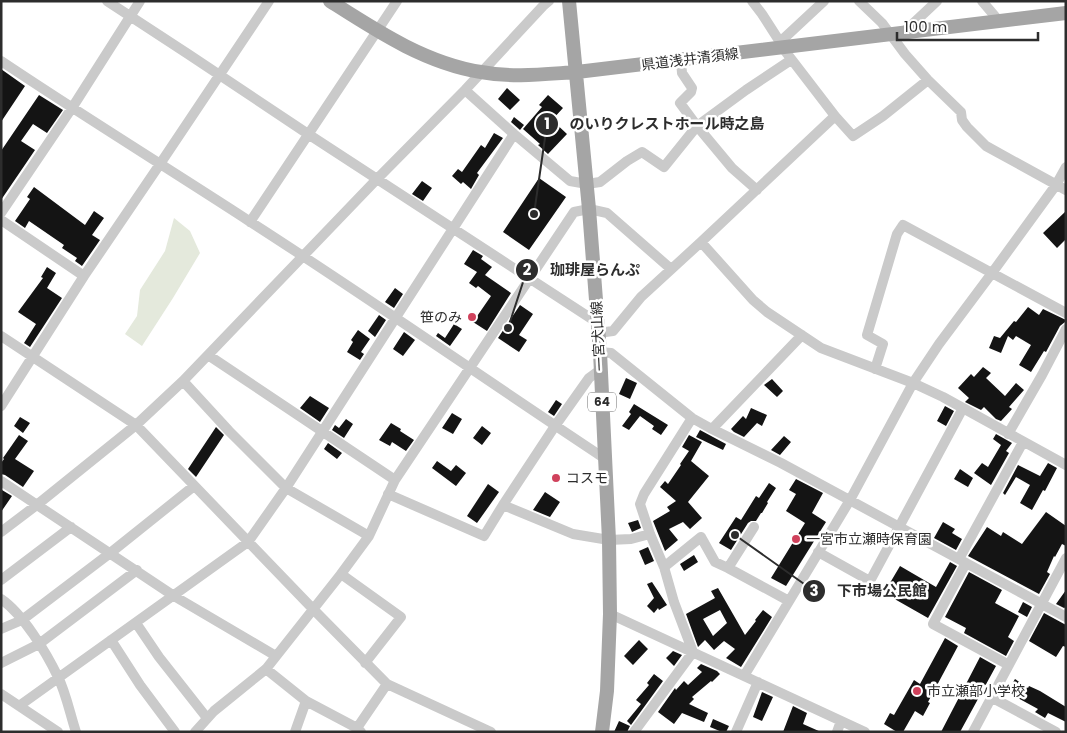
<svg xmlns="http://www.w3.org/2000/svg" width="1067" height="733" viewBox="0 0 1067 733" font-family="Poppins,'Noto Sans JP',sans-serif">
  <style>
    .green { fill: #e4e9dc }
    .building { fill: #141414; fill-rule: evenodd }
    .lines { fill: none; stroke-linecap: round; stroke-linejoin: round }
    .minor { stroke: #cacaca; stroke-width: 10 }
    .major { stroke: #a5a5a5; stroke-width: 14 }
    .poi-dot { fill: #d0425c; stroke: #fff; stroke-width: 2 }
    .labels { text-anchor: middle; stroke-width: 5; stroke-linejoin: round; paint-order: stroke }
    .shield { fill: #fff; stroke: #6c6c6c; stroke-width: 1 }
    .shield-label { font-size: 12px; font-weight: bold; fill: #2d2d2d }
    .street-label { font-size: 14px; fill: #2d2d2d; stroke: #fff }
    .poi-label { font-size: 14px; fill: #2d2d2d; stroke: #fff; text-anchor: start }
    .leader { fill: none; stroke: #2d2d2d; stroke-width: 2 }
    .callout-dot { fill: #2d2d2d; stroke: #fff; stroke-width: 2 }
    .mark-label { font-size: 15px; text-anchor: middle; font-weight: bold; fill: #fff }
    .callout-label { font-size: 15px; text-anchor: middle; font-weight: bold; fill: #2d2d2d; stroke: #fff; stroke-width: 5; stroke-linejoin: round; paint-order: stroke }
  </style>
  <rect width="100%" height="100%" fill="#fff"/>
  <path class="green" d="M174,218L190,231L200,253L173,298L142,346L125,334L137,316L140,290L165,251Z"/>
  <path class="building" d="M1,69L25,86L1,122Z
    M507,88L520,100L510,110L498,99Z
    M39,95L63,110L47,133L33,124L21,141L35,150L1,200V151Z
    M548,95L563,108L552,120L567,134L548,154L538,145L540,144L523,129L542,107L539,105Z
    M514,117L524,125L520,130L511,122Z
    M494,133L503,138L477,173L479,175L471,189L463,182L461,184L452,176L458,169L462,172L481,145L485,148Z
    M539,178L566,197L529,250L503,232Z
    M422,181L432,188L423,201L412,194Z
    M34,187L85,225L94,211L104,218L92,235L100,240L82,266L75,261L77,258L62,248L64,245L29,221L25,228L15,221L30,199L27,197Z
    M1066,211V239L1057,248L1043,233Z
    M473,250L483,256L481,259L492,267L485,275L511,293L487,331L473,322L491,296L478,286L476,288L469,283L477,272L464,264Z
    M47,267L56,273L47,288L62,298L30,347L24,343L36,324L18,312L43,278L41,277Z
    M395,288L403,294L394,308L385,302Z
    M520,305L533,314L519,335L527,340L519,352L498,338Z
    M1028,307L1039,315L1043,309L1066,320L1065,322L1060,326L1046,352L1044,351L1031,372L1019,365L1031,345L1016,336L1013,340L1008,336L1001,353L989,348L994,336L1000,338L1014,321L1016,322Z
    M379,315L386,320L375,337L368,331Z
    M454,324L462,329L450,346L436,336L438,333L445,338Z
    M358,330L370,339L361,352L364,354L360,360L347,352L353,342L351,340Z
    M404,332L415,340L403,356L393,349Z
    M983,367L991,373L986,378L1005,396L1016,383L1024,390L1009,407L1012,409L1001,421L996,419L984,407L981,410L965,402L969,398L958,388L971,374L974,377Z
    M626,378L637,383L630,399L619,394Z
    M772,379L783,391L777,397L764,385Z
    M310,396L329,408L320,422L300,408Z
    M556,400L562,404L554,416L548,412Z
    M634,404L668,425L661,435L652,429L654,426L640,416L629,430L622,426L631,414L629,412Z
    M945,406L954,411L946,426L937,421Z
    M751,408L767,415L762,426L757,423L744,437L734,432L731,429L743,416L746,419Z
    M452,413L462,419L453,434L442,428Z
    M20,417L30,423L23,433L14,426Z
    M346,419L353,424L344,438L332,430L335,425L339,428Z
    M391,423L401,429L400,431L414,440L406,451L392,442L390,446L379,440Z
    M482,426L491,433L482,445L473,438Z
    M216,427L224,435L196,477L188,469Z
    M700,430L726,444L723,450L696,437Z
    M996,434L1012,443L1006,451L1009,453L991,485L974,473L982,463L988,467L1001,445L993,439Z
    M19,435L28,441L15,459L34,471L23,487L5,475L1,474V463L4,459L3,458Z
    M689,435L702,442L691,461L709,476L688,502L702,518L690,529L683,522L669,529L678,540L665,551L653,521L670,511L667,507L676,501L660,487L665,481L668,484L681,465L680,464L689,451L682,447Z
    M784,436L791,442L780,455L771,450Z
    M328,443L342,453L337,459L324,449Z
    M437,461L451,471L456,465L466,473L456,486L432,468Z
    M1048,463L1057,468L1045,491L1043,490L1032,510L1020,503L1030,485L1016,477L1005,495L1003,493L1018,465L1040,476Z
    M960,469L973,478L968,487L954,479Z
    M796,479L823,493L812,513L826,522L786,586L771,578L805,523L786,511L796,494L789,490Z
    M769,483L776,488L767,502L768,503L762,513H761L756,521H751L748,523L731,550L719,543L736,517L741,520L756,496L759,498Z
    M488,484L499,492L477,523L467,516Z
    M2,490L12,496L1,512V492Z
    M545,492L560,502L550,517L533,510Z
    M1046,512L1066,526V546L1062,544L1055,557L1054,556L1047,572L1050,574L1039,594L968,556L987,527L1001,536L1003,532L1022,544Z
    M638,520L641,528L632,532L628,523Z
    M943,522L955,529L952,533L962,539L956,550L934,538Z
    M648,547L654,561L645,565L639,551Z
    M694,555L698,562L684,571L680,564Z
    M950,562L957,566L928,618L884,593L900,566L936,587Z
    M969,572L1002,590L995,603L1019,616L1008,637L1014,641L1006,656L964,633L966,628L945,617Z
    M652,582L667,605L659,610L658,608L654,613L647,606L654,598L647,584Z
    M718,588L745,635L756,621L755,620L763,610L772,617L741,667L726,658L735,649L724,641L714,650L705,640L698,647L686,614L715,598L711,591ZM720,610L727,623L713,636L703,619Z
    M1066,590V607L1064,608L1056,604Z
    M1023,602L1032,607L1027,617L1018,612Z
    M1044,613L1066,625V647L1063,646L1056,657L1029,641Z
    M945,638L958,646L928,702L930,703L923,716L915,711L903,732H897L884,724L890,713L894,715L914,680L920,684Z
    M639,640L648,649L633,665L624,656Z
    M673,651L682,655L674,666L666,658Z
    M980,657L996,666L960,732H941Z
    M701,664L717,671L720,674L712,682L711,681L692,697L694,699L689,704L708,713L704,722L682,713L674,724L658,712L675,688L676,690L684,681L688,685L702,672L697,668Z
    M654,674L663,681L631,725L627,721L641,704L636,700L649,685L647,683Z
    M1015,679L1028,688L1029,686L1040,691L1066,707V722L1048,713L1045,718L1035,712L1038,709L1007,692Z
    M762,692L773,697L762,721L753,717Z
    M793,706L807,713L803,724L821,732H783Z
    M713,719L729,726L726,732H722L710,727Z
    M619,721L630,726L627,732H614Z"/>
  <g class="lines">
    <path class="minor" d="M107,1L188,54L308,134L598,323
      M752,1L762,14L780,42
      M824,1L780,42L782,47L835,116L853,136L883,116L928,80
      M859,1L882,23L905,54L928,80L961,112L962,120L967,127L986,146L1066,190
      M982,1L999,21
      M903,33L937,1
      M1,61C83,116 166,167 249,221C369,298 486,380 604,458
      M681,61L682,73L692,88L691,92L680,103L697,126L732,168L757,190
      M465,90L514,134L570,181L587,184L600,182L627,161L642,152L664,167L697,126L746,90L791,60
      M1,213L72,108L140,1
      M1,220L84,276
      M250,222L397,1
      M701,242L753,300L767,312L821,348L913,383L943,397L1066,465
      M598,333L613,331L641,297L701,242L835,116
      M1,336L136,425L313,609L387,684L491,732
      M600,352L611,353L692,418L710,428L781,463L1066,617
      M208,355L395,480
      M875,369L883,344L867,335L897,234L903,225L1066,313
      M183,381L229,431L286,488L369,536
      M1,406L84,276L160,164L269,1
      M712,429L802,335
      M1008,434L1042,375L1066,329
      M1,481L174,596L276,656
      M388,494L484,536L503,505L555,426L589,378L600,370
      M503,505L573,534L609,540L631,539L650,534
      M1,532L38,504L136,425L183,381L377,179L465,90L543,6L549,1
      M818,552L870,581L963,408
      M959,559L1023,442
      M966,563L933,624L1009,665
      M664,567L701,537L715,562L728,568L789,601
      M728,568L754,527
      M341,574L401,617L365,663
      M1,580L71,527
      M1,599C23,614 46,652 58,677C66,693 70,714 76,732
      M610,614L865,732
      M136,623L159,657L207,718
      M1,629L22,620L109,554L194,486
      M111,640L140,685L175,732
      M1,663L39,644L137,570
      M266,669L306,701L357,728L361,732
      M744,676L850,500L913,383L939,344L992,273L1056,185L1066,167
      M1,694L58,732
      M991,697L1056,732
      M19,706L248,542L286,488L514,134
      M357,728L387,684
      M195,732L214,711L266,669L341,574L369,536L395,480L574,212L589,209L607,213L671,269
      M295,732L306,701
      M634,732L693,652L674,602L664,567L650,534L640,504L644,494L692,418
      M736,732L758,682
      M837,732L841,721
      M973,732L1066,558"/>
    <path class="major" d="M330,1C377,31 425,63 481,72C513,78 545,74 577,72L1066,13
      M569,1L589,209L600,352L609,540L610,614L607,691L602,732"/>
  </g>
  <g class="poi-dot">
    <circle cx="472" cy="317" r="5"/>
    <circle cx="556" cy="478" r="5"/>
    <circle cx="796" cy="539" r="5"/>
    <circle cx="917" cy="691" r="5"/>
  </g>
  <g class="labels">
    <rect class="shield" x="588" y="392.5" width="28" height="19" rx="4"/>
    <g class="shield-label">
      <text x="602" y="406">64</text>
    </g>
    <g class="street-label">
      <text transform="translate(690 59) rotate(-7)" y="5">県道浅井清須線</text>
      <text transform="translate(598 336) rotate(-93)" y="5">一宮犬山線</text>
    </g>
    <g class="poi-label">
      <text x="462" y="322" text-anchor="end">笹のみ</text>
      <text x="566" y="483">コスモ</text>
      <text x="806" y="544">一宮市立瀬時保育園</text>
      <text x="927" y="696">市立瀬部小学校</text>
    </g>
  </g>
  <path class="leader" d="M534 214L547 124M508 328L527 270M735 535L814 591"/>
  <g class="callout-dot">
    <circle cx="534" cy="214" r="5"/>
    <circle cx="508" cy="328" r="5"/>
    <circle cx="735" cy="535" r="5"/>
    <circle cx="547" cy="124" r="12"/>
    <circle cx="527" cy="270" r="12"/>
    <circle cx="814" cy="591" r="12"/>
  </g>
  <g class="mark-label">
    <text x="547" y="129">1</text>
    <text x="527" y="275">2</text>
    <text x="814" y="596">3</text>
  </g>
  <g class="callout-label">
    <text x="667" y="129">のいりクレストホール時之島</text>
    <text x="595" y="275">珈琲屋らんぷ</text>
    <text x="882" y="596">下市場公民館</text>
  </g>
  <rect width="1067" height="733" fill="none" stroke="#2d2d2d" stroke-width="5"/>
  <path d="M897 32v8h141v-8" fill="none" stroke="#2d2d2d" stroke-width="2.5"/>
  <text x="904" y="32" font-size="15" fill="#2d2d2d" stroke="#ffffff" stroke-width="4" paint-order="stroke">100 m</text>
</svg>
